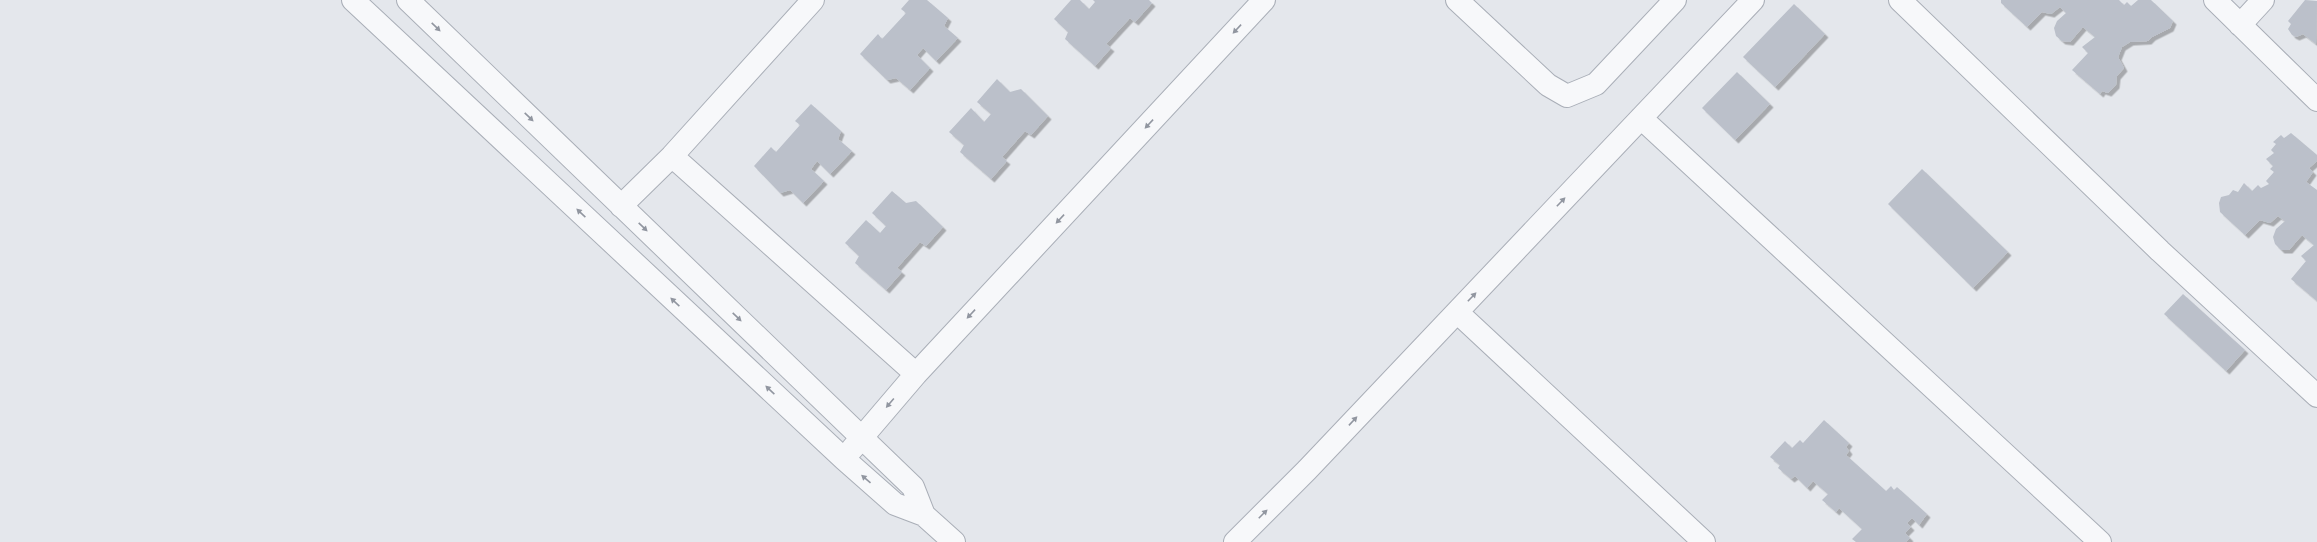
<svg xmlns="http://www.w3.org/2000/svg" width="2317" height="542" viewBox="0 0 2317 542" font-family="Figtree,sans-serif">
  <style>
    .building { fill: #bbc0ca; filter: url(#shadow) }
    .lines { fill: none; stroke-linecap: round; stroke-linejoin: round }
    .street-casing { stroke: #a9aeb7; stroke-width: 24 }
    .street { stroke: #f7f8fa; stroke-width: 22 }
    .oneway { fill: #9196a0 }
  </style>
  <defs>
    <filter id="shadow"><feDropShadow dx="3.5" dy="3.5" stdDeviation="0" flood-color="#0004"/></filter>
  </defs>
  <rect width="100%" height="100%" fill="#e4e7ec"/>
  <path class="building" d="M909,0H927L948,18L944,26L958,38L936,61L923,48L917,55L930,68L910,90L896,78L887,80L860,54L878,34L882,39L906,13L901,9Z
    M1071,0H1080L1089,9L1095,2L1093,0H1149L1152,3L1135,22L1130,18L1106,44L1111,48L1095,66L1065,39L1068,32L1054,19Z
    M2001,0H2119L2124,5L2127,2L2131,6L2138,0H2151L2173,21L2170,28L2152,37L2148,41L2130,42L2122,47L2118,57L2124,68L2117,76L2116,85L2108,93L2102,91L2100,94L2072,70L2088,53L2082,47L2095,37L2083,27L2070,42L2062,41L2056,36L2054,28L2057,21L2066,13L2060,7L2051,14L2042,12L2027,27L2001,3Z
    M2305,0L2317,1L2316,44L2303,34L2296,37L2292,35L2288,29L2291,24L2288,21Z
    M1794,4L1825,34L1775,87L1743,57Z
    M1737,72L1770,104L1735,140L1702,108Z
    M997,79L1010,92L1021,89L1048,116L1031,135L1025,131L1002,157L1007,161L991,179L960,152L964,145L949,132L971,108L984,122L991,114L977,102Z
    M811,104L841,131L838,139L852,151L830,174L817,161L811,169L824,181L803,203L790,190L780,193L754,166L771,147L776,152L800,125L795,121Z
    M2291,133L2317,155V161L2309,168L2313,172L2306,182L2317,190V301L2291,279L2306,261L2301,256L2314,245L2302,235L2289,250H2281L2275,244L2273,237L2276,229L2285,221L2278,216L2270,223L2260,220L2245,235L2220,212L2219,203L2221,197L2229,195L2233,190L2238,192L2244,183L2252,191L2258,185L2261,188L2269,184L2266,181L2274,172L2270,169L2273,166L2266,159L2274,153L2271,150L2276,144L2273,142L2281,135L2284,138Z
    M1922,169L2008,252L1973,288L1888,204Z
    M892,191L906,203L916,201L943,227L926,246L920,242L897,268L902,272L886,290L855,263L859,256L845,243L866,220L880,233L886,226L872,213Z
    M2183,294L2245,350L2226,371L2164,314Z
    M1824,420L1849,443L1846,447L1849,451L1846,455L1886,491L1891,486L1894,490L1897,487L1927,514L1919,525L1912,518L1907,523L1911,527L1905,533L1910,538L1906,542H1856L1852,539L1862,529L1839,508L1836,512L1822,500L1828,494L1813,481L1807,488L1795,476L1791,479L1778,468L1780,465L1770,457L1785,441L1792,448L1800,440L1803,443Z"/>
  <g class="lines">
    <g class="street-casing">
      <path id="street" d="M353,0L844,459L895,504L924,515L954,542
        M408,0L913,487L924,515
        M1457,0L1548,85L1567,96L1596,84L1675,0
        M1900,0L2160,251L2317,396
        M2215,0L2317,100
        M2240,25L2263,0
        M1641,118L2100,542
        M672,156L916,374
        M621,206L672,156L813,0
        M1457,312L1704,542
        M852,449L916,374L1264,0
        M1235,542L1307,470L1753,0"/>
    </g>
    <use href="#street" class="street"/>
  </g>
  <defs><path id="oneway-solid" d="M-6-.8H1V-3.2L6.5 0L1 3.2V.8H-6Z"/></defs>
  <g class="oneway">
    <use href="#oneway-solid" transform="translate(436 27) rotate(44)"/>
    <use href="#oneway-solid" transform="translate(1237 29) rotate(133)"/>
    <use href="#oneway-solid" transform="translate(529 117) rotate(44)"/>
    <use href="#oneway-solid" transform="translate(1149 124) rotate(133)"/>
    <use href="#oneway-solid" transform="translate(1561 202) rotate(-46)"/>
    <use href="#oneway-solid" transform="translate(581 213) rotate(-137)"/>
    <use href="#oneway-solid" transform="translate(1060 219) rotate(133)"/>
    <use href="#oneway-solid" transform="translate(643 227) rotate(44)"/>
    <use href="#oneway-solid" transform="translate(1472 297) rotate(-46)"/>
    <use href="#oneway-solid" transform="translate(675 302) rotate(-137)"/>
    <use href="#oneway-solid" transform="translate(971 314) rotate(133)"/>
    <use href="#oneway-solid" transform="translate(737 317) rotate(44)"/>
    <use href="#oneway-solid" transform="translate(770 390) rotate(-137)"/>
    <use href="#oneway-solid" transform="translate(890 403) rotate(130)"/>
    <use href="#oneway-solid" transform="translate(1353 421) rotate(-47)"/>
    <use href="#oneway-solid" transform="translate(866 479) rotate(-139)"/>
    <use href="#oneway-solid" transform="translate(1263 514) rotate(-45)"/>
  </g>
</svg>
